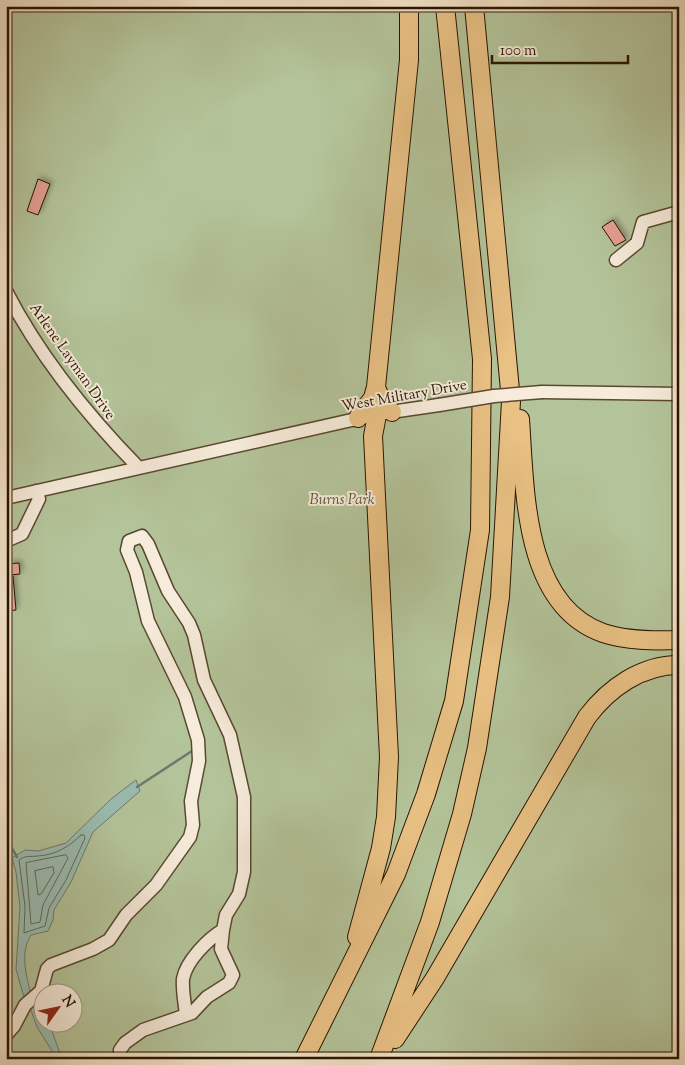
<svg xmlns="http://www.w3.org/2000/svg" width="685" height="1065" viewBox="0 0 685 1065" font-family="'Sorts Mill Goudy',serif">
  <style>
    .green { fill: #b4c49a; stroke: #6e6c4d; fill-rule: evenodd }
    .water { fill: #9bbeb4; stroke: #6d7a6c }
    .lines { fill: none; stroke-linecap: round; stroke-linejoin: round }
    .shore { stroke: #62695a; stroke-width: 1 }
    .stream { stroke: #6d7a6c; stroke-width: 2.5 }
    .building { fill: #e39f90; stroke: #281400; filter: url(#shadow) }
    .minor-casing { stroke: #5a4832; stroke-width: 15 }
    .highway-casing { stroke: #281400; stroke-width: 20 }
    .minor { stroke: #f7ecdb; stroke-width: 12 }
    .highway { stroke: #e9c184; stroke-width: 18 }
    .minor-bridge-casing { stroke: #5a4832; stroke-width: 15; stroke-linecap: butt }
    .minor-bridge { stroke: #f7ecdb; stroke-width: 12 }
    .labels { text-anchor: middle; stroke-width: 4; stroke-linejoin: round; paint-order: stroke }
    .street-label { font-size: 15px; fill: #281400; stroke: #f7ecdb }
    .park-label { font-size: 15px; font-style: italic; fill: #595236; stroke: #f7ecdb }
  </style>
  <defs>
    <filter id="shadow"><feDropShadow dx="3" dy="-3" stdDeviation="2.5" flood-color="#0004"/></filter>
  </defs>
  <rect width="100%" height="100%" fill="#f2e2c7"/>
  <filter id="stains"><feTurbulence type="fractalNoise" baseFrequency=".004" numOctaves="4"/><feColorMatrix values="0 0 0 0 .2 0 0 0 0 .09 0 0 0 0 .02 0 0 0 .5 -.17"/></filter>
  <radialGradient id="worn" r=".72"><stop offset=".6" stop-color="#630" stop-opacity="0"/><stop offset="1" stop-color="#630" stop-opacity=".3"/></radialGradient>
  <path class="green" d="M6,6H679V1059H6ZM42,992H72V1022H42Z"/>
  <path class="water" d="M136,780L140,791L93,832L71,882L54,910L53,920L48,931L31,935C19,954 27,976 31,996L25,1001L16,969L20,907L16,872L12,858L25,850L38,851L66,843L111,799Z
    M33,1002L36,1010L42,1014V1022L49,1023L62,1059H48L52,1051L37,1027L29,1005Z"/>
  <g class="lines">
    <path class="shore" d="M81,835H84L85,838L66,880L49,908L45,926L24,933L25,906L19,860C26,855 29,857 38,856C55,855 69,847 81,835Z
      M66,855L68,858L43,905L40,922L31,924L26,863Z
      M53,867L54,873L41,894L38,895L35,871Z"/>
    <path class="stream" d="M137,787L195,749
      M6,838L17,857"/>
  </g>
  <path class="building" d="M38,179L50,184L38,215L27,211Z
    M613,220L626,240L615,246L602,227Z
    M19,563L20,574L9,575L8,564Z
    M13,576L16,610L6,611V577Z"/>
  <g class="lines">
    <g class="minor-casing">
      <path id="minor" d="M616,260L637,243L643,222L679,212
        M6,291C40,357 87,415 139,468
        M542,392L679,394
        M384,413L439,405
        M6,498L365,417
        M6,541L22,534L39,499L36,491
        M6,1035L14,1026L25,1005L41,991L47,969L51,965L93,949L109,940L126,915L156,885L190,837L193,825L191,801L199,761L198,740L185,697L148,621L136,572L127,550L129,541L142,536L148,544L168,591L189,623L194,635L204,680L230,735L244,797V872L239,894L226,915L223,930C208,939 186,961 183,979C182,990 185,1004 186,1015
        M120,1059V1050L125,1043L143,1030L192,1013L207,997L229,983L233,975L221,949L223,930"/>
    </g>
    <g class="highway-casing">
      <path id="highway" d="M376,388L384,405L392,412
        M358,418L373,398L376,387L409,60V6
        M520,419C525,489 523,605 603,633C627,641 654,641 679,640
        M357,937L381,848L386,817L389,757L373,436L377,415
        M395,1039L435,978L587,717C609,688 641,665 679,665
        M304,1059L396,874L426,794L454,701L480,530L482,359L445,6
        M379,1059L430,922L462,814L477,748L500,597L511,401L474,6"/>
    </g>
    <use href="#minor" class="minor"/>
    <use href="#highway" class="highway"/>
    <g class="minor-bridge-casing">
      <path id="minor-bridge" d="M439,405L494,396L542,392"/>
    </g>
    <use href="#minor-bridge" class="minor-bridge"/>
  </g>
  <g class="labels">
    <g class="street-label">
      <text transform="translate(73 361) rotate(55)" y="5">Arlene Layman Drive</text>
      <text transform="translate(404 395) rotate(-10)" y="5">West Military Drive</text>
    </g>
    <g class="park-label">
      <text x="342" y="504">Burns Park</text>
    </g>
  </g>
  <rect width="685" height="1065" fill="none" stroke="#f2e2c7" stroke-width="25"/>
  <rect x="8" y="8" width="670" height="1050" fill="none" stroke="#281400" stroke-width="2.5"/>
  <rect x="12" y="12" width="660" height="1040" fill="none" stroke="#281400"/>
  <g transform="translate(58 1008) rotate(57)"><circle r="24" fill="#f7ecdb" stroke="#a49683"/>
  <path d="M0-4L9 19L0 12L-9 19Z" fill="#8f2418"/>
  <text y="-8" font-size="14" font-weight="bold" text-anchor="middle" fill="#281400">N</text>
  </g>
  <path d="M492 55v8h136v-8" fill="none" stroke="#281400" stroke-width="2.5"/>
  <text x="500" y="55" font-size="15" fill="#281400" stroke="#f7ecdb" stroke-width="4" paint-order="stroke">100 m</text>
  <rect width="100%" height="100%" filter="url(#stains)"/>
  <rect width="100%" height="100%" fill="url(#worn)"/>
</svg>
